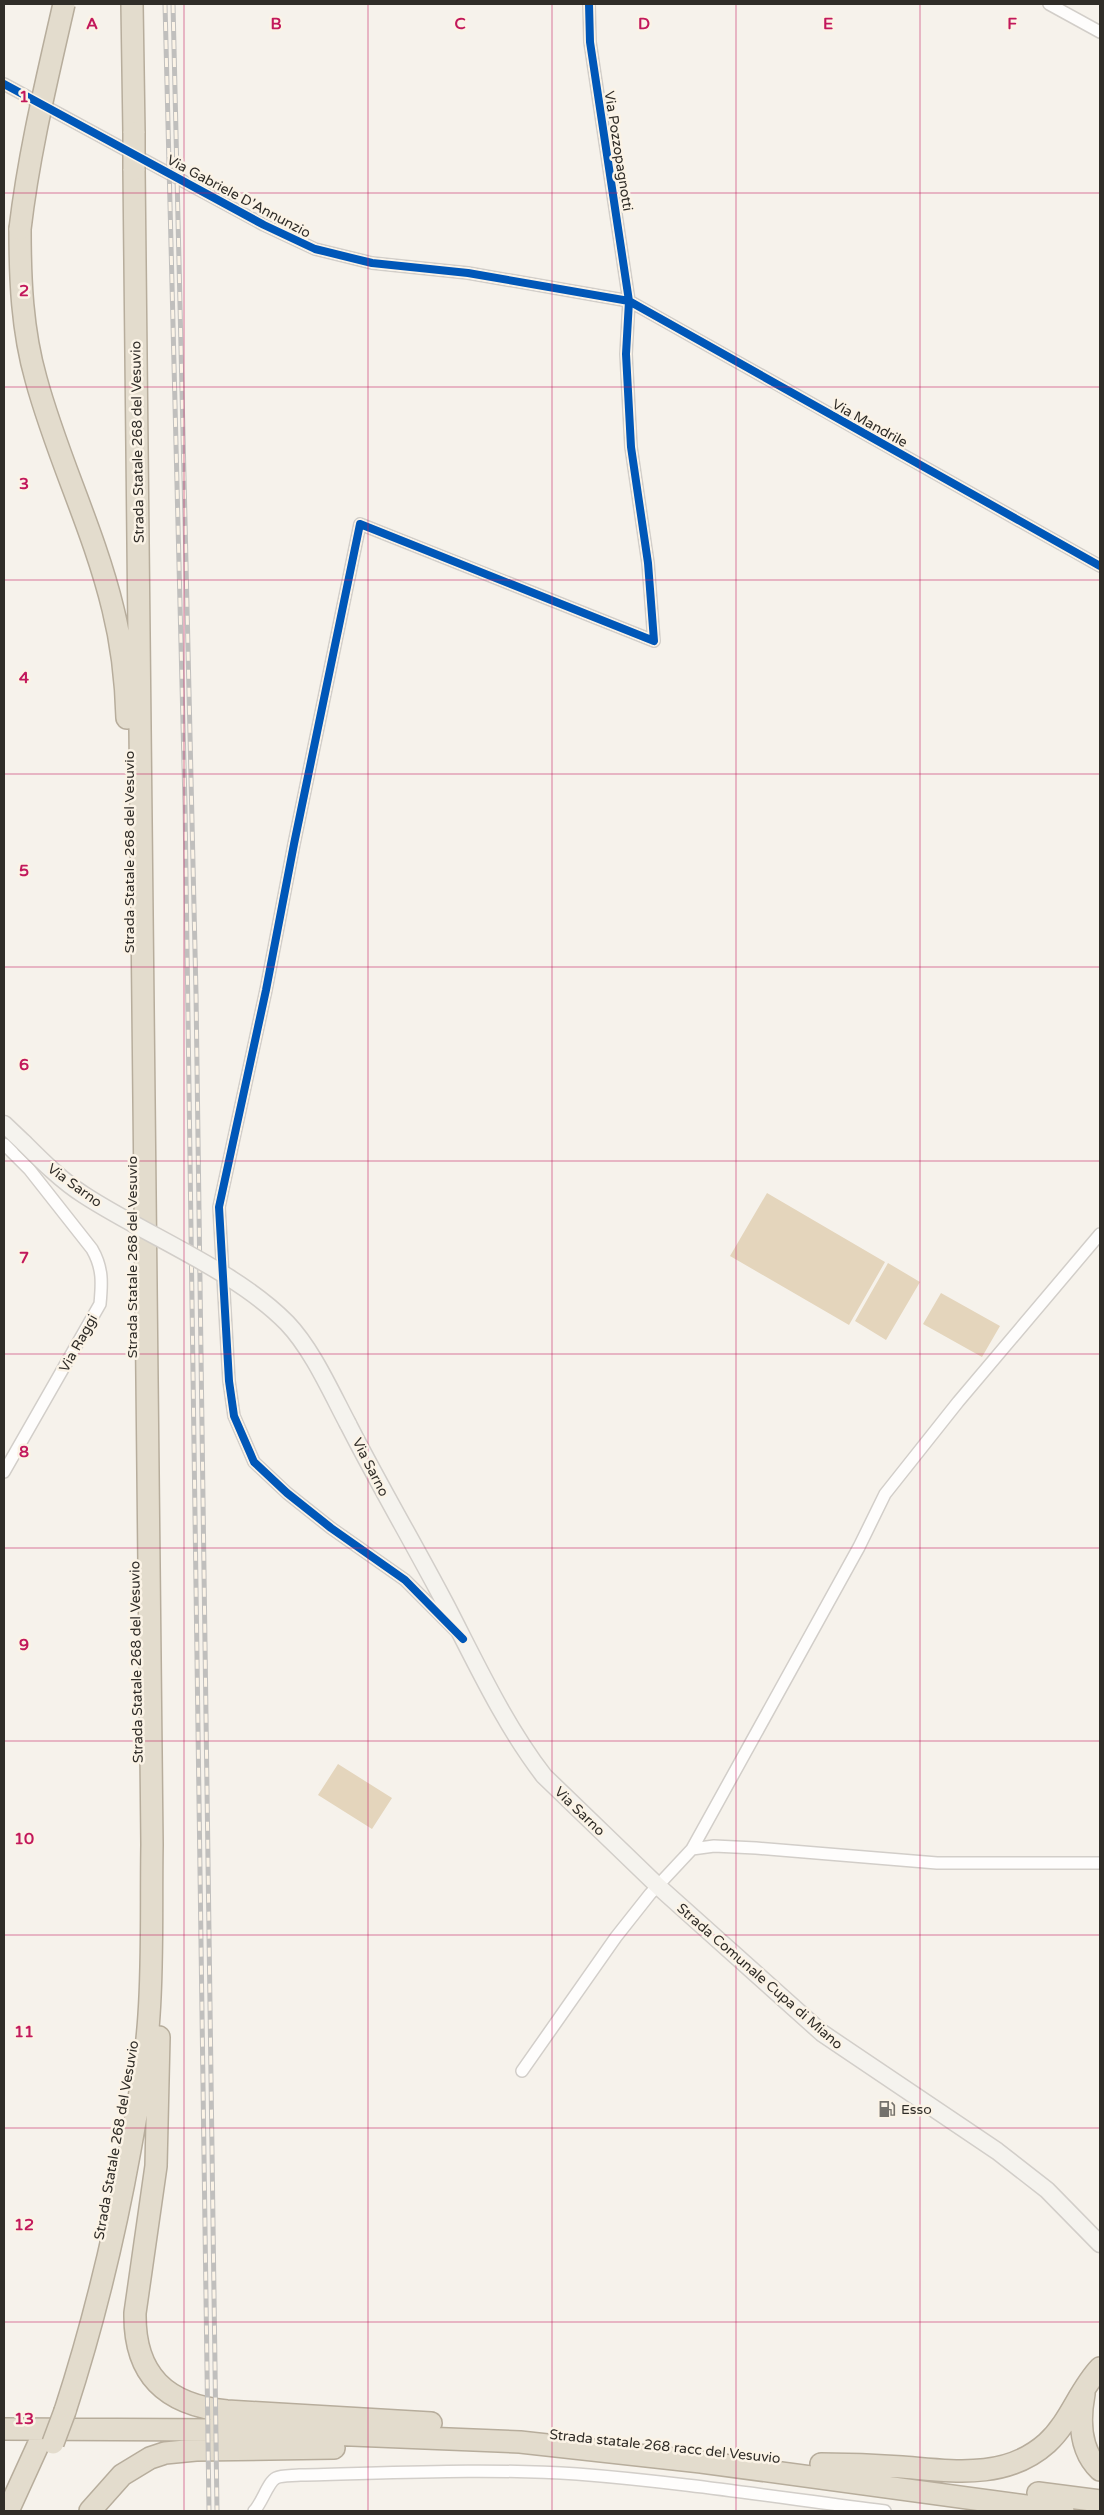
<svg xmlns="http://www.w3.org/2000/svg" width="1104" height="2515" viewBox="0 0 1104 2515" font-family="'Varela Round',sans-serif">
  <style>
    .pitch { fill: #e4d5bc }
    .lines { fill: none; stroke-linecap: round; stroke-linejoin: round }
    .street-casing { stroke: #d2cec9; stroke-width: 14 }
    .secondary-casing { stroke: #d2cec9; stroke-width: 19 }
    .highway-casing { stroke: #b7ad9c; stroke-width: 24 }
    .street { stroke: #fefdfc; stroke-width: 11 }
    .secondary { stroke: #f5f3ee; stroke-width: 16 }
    .highway { stroke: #e3dccd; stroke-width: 21 }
    .rail-casing { stroke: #c0bfbd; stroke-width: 5 }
    .rail { stroke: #fbf3e6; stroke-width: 3; stroke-dasharray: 9; stroke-linecap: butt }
    .secondary-bridge-casing { stroke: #d2cec9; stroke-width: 19; stroke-linecap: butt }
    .highway-bridge-casing { stroke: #b7ad9c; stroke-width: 24; stroke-linecap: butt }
    .secondary-bridge { stroke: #f5f3ee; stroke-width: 16 }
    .highway-bridge { stroke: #e3dccd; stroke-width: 21 }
    .cycleway-casing { stroke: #fbf3e6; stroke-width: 11 }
    .cycleway { stroke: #0057b8; stroke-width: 8 }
    .grid { fill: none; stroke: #c2185b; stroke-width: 1; stroke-opacity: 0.55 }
    .labels { text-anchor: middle; stroke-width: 5; stroke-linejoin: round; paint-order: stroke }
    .street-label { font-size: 14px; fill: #302d28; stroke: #fbf3e6 }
    .poi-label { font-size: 14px; fill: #302d28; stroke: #fbf3e6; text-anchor: start }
    .grid-label { font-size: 16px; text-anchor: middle; font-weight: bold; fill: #c2185b; stroke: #fbf3e6; stroke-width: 5; stroke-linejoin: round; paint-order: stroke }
  </style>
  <rect width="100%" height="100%" fill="#f6f2eb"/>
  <path class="pitch" d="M767,1193L885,1262L849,1325L730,1256Z
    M888,1263L920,1282L886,1340L855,1321Z
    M941,1293L1000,1326L982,1357L923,1324Z
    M338,1764L392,1798L372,1829L318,1795Z"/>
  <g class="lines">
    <g class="street-casing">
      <path id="street" d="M1049,4L1100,32
        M4,84L264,225L315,249L372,263L468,273L629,301L1100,566
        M4,1144L29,1169L92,1249C103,1268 102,1283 100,1304L4,1472
        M455,1630L405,1580L331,1528L287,1493L254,1462L234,1416L229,1381L219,1207L266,990L294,844L360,524L654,641L648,563L631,447L626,354L629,301L590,42L589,4
        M692,1849L714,1846L756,1848L937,1863H1100
        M522,2071L616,1937L650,1894L692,1849L859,1547L885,1494L958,1402L1100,1234
        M254,2511C262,2503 268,2482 276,2478C282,2475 293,2476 300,2475C392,2473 485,2468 577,2474C680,2482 782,2498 885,2511"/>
    </g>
    <g class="secondary-casing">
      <path id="secondary" d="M4,1124L24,1143
        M348,1424C379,1485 414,1544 446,1605C476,1663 504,1724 544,1776L659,1887L822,2033L997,2151L1047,2190L1100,2244"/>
    </g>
    <g class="highway-casing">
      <path id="highway" d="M132,4L134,133
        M20,229C20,279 22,330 36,379C57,457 94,530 113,609C122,645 126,682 127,718
        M159,2037L156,2166L135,2313C134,2375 166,2405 227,2411L431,2423
        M1084,2394C1079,2421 1079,2450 1100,2470
        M65,2411C93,2325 114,2239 130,2150C138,2105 146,2061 149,2015C153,1958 151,1901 152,1845L134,169
        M4,2429L227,2430L520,2442L701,2462L1063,2511
        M821,2464C848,2464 875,2465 902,2467C952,2471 1006,2480 1047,2443C1070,2422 1079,2390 1100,2368
        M1038,2493L1100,2501
        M8,2511L39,2443
        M90,2511L122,2475L150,2458L165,2453L196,2450L334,2448"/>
    </g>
    <use href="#street" class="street"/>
    <use href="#secondary" class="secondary"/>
    <use href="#highway" class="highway"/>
    <g class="rail-casing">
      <path id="rail" d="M165,4L185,804L209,2511
        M173,4L196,993L217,2511"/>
    </g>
    <use href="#rail" class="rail"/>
    <g class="secondary-bridge-casing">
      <path id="secondary-bridge" d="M24,1143C43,1162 62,1181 84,1195C147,1236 235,1270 287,1323C312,1349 331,1392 348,1424"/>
    </g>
    <g class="highway-bridge-casing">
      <path id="highway-bridge" d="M134,133V169
        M20,229C29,152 47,79 64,4
        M53,2443L65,2411"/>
    </g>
    <use href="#secondary-bridge" class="secondary-bridge"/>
    <use href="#highway-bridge" class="highway-bridge"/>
    <g class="cycleway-casing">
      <path id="cycleway" d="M4,84L264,225L315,249L372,263L468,273L629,301L1100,566
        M463,1639L405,1580L331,1528L287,1493L254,1462L234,1416L229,1381L219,1207L266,990L294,844L360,524L654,641L648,563L631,447L626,354L629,301L590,42L589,4"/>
    </g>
    <use href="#cycleway" class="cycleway"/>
  </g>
  <path class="grid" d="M184,4V2511M368,4V2511M552,4V2511M736,4V2511M920,4V2511M4,193H1100M4,387H1100M4,580H1100M4,774H1100M4,967H1100M4,1161H1100M4,1354H1100M4,1548H1100M4,1741H1100M4,1935H1100M4,2128H1100M4,2322H1100"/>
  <defs>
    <g id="fuel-bare" transform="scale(1.35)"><path d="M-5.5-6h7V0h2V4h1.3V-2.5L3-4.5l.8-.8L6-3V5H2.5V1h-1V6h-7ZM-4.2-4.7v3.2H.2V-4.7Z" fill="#75726c" stroke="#fbf3e6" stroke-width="2.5" paint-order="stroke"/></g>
  </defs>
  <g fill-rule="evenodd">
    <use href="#fuel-bare" x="887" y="2109"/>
  </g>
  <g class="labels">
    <g class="street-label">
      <text transform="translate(619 151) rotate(81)" y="5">Via Pozzopagnotti</text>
      <text transform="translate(239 196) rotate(28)" y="5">Via Gabriele D'Annunzio</text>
      <text transform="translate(870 423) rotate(29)" y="5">Via Mandrile</text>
      <text transform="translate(137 442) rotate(-91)" y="5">Strada Statale 268 del Vesuvio</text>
      <text transform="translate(129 852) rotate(-90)" y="5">Strada Statale 268 del Vesuvio</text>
      <text transform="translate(75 1185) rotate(36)" y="5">Via Sarno</text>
      <text transform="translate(132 1257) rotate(-90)" y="5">Strada Statale 268 del Vesuvio</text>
      <text transform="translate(78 1343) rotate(-61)" y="5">Via Raggi</text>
      <text transform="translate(371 1467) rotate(63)" y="5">Via Sarno</text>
      <text transform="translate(136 1662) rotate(-91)" y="5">Strada Statale 268 del Vesuvio</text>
      <text transform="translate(580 1811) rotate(44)" y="5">Via Sarno</text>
      <text transform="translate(760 1976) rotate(41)" y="5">Strada Comunale Cupa di Miano</text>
      <text transform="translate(116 2140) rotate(-80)" y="5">Strada Statale 268 del Vesuvio</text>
      <text transform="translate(665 2446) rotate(6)" y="5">Strada statale 268 racc del Vesuvio</text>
    </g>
    <g class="poi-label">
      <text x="901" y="2114">Esso</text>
    </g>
  </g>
  <g class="grid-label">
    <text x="92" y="29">A</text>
    <text x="276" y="29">B</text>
    <text x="460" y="29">C</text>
    <text x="644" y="29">D</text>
    <text x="828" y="29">E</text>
    <text x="1012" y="29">F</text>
    <text x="24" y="102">1</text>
    <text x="24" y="296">2</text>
    <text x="24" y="489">3</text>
    <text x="24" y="683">4</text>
    <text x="24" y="876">5</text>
    <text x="24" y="1070">6</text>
    <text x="24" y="1263">7</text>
    <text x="24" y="1457">8</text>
    <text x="24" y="1650">9</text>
    <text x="24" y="1844">10</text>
    <text x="24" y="2037">11</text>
    <text x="24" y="2230">12</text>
    <text x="24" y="2424">13</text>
  </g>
  <rect width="1104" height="2515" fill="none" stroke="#302d28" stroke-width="10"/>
</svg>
